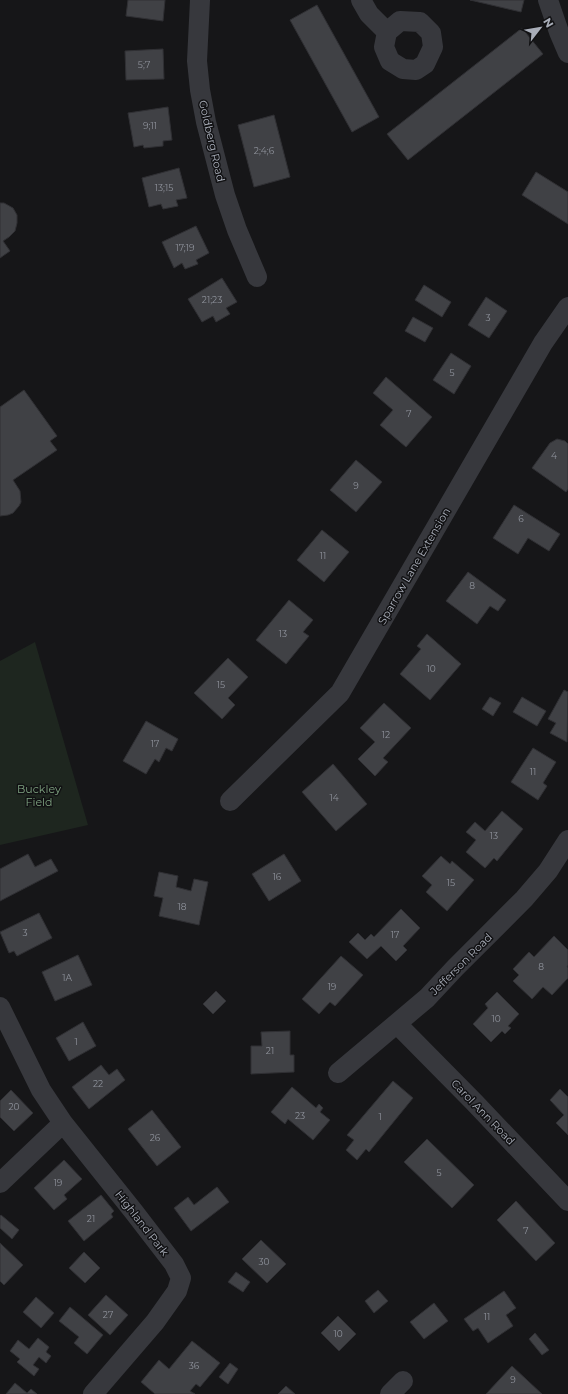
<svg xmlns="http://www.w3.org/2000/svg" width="568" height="1394" viewBox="0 0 568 1394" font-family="Montserrat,sans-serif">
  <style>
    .green { fill: #1e261f }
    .building { fill: #404145; stroke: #303034 }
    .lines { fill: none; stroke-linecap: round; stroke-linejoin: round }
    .street { stroke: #37383d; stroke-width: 20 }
    .labels { text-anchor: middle; stroke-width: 3; stroke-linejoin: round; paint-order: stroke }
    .number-label { font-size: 9px; fill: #8e929b }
    .street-label { font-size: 11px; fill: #a8adb8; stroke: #111113 }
    .park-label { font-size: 11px; fill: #7fa381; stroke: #111113 }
  </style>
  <rect width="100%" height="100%" fill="#161618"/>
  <path class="green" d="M35,642L88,825L0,845V661Z"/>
  <path class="building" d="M128,0H165L163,21L126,16Z
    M470,0H524L521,12Z
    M317,5L379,117L352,132L290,20Z
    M522,28L543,54L408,160L387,134Z
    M163,49L164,79L126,80L125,51Z
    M168,107L172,140L163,141V146L144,148L143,145L134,147L128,113Z
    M274,115L290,177L254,187L238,125Z
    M179,168L187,198L176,200L178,206L163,209L161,204L149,207L142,178Z
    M536,172L568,192V224L522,195Z
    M0,203H4L13,208L17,215V223L15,231L9,237L3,241L10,251L0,258Z
    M196,226L209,253L196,260L198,264L185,269L182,263L174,268L162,242Z
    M222,278L237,302L226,308L230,314L216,322L213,316L202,322L188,299Z
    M424,285L451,302L442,317L415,300Z
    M486,297L507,311L489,338L468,325Z
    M413,317L433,328L425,342L405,331Z
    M451,353L471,366L454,394L433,380Z
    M386,377L432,417L406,447L380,425L393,410L373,393Z
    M24,390L57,436L50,441L57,450L13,480L20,491L21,502L19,506L13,513L8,515L0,516V407Z
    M557,439L565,441L568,444V489L566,492L532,468L550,443Z
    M356,460L382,482L356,512L330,490Z
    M514,505L560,534L549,551L528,538L518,554L493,538Z
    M322,530L349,552L324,582L297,560Z
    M468,572L506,600L498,611L490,606L477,624L446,601Z
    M289,600L313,620L303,632L309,636L286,664L256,640Z
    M427,634L461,664L430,700L400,674L421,649L417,646Z
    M228,658L248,677L228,698L235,705L222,719L194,693Z
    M564,690L568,692L567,742L550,733L556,723L548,719Z
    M490,697L501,703L493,716L482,709Z
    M522,697L546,711L537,726L513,712Z
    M384,703L411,728L383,758L388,762L375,776L358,759L375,742L360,728Z
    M146,721L178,739L172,751L166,748L159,762L155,759L146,774L123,761Z
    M533,748L556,762L543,783L547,786L538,800L511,782Z
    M333,764L367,804L336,831L302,792Z
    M502,811L523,829L497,861L494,858L485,868L466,852L476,840L466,832L475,822L485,831Z
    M28,854L35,867L51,859L58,871L0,901V869Z
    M284,854L301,881L269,901L252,874Z
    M441,856L450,864L452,861L474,880L447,911L426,892L432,885L422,876Z
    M159,872L178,876L176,887L191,891L194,879L208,882L199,925L159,916L163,898L154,896Z
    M401,909L420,928L403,946L407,950L396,961L381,946L367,959L349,942L358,933L365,940L371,934L374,937Z
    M39,913L52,938L17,956L14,951L9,953L0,932Z
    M554,936L568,950V965L567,967L568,968V978L552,995L543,987L532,999L513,981L519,975L513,969L529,952L534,957Z
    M78,955L92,985L55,1001L42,972Z
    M341,956L363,975L335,1006L330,1002L319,1014L302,999Z
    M216,991L226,1001L213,1014L203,1004Z
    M497,992L519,1014L508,1026L511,1028L505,1034L502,1031L491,1042L473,1024L488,1008L485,1004Z
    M83,1022L96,1046L69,1061L56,1038Z
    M290,1031V1055H294V1072L251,1074V1046H262L261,1032Z
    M101,1065L109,1075L117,1069L125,1080L89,1109L72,1087Z
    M393,1081L413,1098L369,1152L366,1149L357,1160L346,1150L354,1140L347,1135Z
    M292,1087L316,1108L319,1104L323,1108L320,1112L330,1120L313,1140L288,1119L285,1124L271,1112Z
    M560,1089L568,1097V1135L556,1123L564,1115L550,1100Z
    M11,1090L33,1113L14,1131L0,1117V1101Z
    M152,1110L181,1147L157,1166L128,1129Z
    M427,1139L474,1185L452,1208L404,1162Z
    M64,1160L82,1179L64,1195L67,1199L54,1210L34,1188Z
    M217,1187L229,1202L191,1231L174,1208L188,1197L194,1205Z
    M101,1195L114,1211L111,1214L113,1217L84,1241L68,1221Z
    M516,1201L555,1243L536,1261L497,1220Z
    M1,1215L19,1230L12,1239L0,1228V1216Z
    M261,1240L286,1264L267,1283L242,1259Z
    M0,1243L23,1265L4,1285L0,1281Z
    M84,1252L100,1268L85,1283L69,1268Z
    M236,1272L250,1282L243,1292L228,1282Z
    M378,1290L388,1301L374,1313L365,1301Z
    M504,1291L516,1308L506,1315L513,1326L488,1343L478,1328L473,1331L464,1319Z
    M106,1295L128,1315L110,1335L88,1315Z
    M36,1297L54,1313L41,1328L23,1312Z
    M434,1303L448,1321L424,1339L410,1322Z
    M70,1307L103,1335L87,1354L74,1343L79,1337L59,1321Z
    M338,1316L356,1334L339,1351L321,1333Z
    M535,1333L549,1350L542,1355L529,1339Z
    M38,1338L49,1347L46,1352L51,1356L46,1363L39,1357L33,1365L39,1369L34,1376L17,1362L20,1359L10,1351L18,1340L29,1349Z
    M192,1341L220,1363L200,1387L196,1384L190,1391L195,1394H155L141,1382L159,1360L169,1369Z
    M230,1363L238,1369L228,1384L219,1377Z
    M512,1366L542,1394H486Z
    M15,1383L27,1393L31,1389L37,1394H6Z
    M286,1386L295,1394H278Z"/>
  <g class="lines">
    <path class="street" d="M200,0L197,61L200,90L206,122L225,195L237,230L257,277
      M361,0L369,14L387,32
      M548,0L559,32L568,53
      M400,21L420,22L431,33L433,47L425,64L416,70L403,69L390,61L384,47L387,32Z
      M230,801L340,693L543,343L568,307
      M0,1007L41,1090L63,1123
      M397,1024L474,1102L568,1201
      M338,1073L427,998L455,968L524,899L548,871L568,840
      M0,1183L63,1123L134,1212L174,1264L181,1278L177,1291L155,1322L93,1394
      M390,1394L403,1381"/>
  </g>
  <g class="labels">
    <g class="number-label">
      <text x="144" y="68">5;7</text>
      <text x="150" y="129">9;11</text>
      <text x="264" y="154">2;4;6</text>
      <text x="164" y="191">13;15</text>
      <text x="185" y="251">17;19</text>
      <text x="212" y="303">21;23</text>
      <text x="488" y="321">3</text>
      <text x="452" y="376">5</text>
      <text x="409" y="417">7</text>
      <text x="554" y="459">4</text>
      <text x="356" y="489">9</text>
      <text x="521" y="522">6</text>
      <text x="323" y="559">11</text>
      <text x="472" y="589">8</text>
      <text x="283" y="637">13</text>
      <text x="431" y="672">10</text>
      <text x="221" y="688">15</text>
      <text x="386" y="738">12</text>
      <text x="155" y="747">17</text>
      <text x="533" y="775">11</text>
      <text x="334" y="801">14</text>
      <text x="494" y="839">13</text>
      <text x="277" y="880">16</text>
      <text x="451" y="886">15</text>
      <text x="182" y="910">18</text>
      <text x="25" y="936">3</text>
      <text x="395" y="938">17</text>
      <text x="541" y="970">8</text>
      <text x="67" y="981">1A</text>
      <text x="332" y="990">19</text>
      <text x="496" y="1022">10</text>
      <text x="76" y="1045">1</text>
      <text x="270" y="1054">21</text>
      <text x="98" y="1087">22</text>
      <text x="14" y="1110">20</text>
      <text x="300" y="1119">23</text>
      <text x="380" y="1120">1</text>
      <text x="155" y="1141">26</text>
      <text x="439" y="1176">5</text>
      <text x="58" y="1186">19</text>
      <text x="91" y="1222">21</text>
      <text x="526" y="1234">7</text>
      <text x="264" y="1265">30</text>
      <text x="108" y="1318">27</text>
      <text x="487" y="1320">11</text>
      <text x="338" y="1337">10</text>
      <text x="194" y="1369">36</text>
      <text x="513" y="1383">9</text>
    </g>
    <g class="street-label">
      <text transform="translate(212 141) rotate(77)" y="4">Goldberg Road</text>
      <text transform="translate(414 566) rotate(-60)" y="4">Sparrow Lane Extension</text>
      <text transform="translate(461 964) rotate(-45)" y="4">Jefferson Road</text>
      <text transform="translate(483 1112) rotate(46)" y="4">Carol Ann Road</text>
      <text transform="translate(142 1223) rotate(52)" y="4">Highland Park</text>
    </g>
    <g class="park-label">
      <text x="39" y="793">Buckley<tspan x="39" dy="13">Field</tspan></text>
    </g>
  </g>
  <g transform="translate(540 28) rotate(59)" stroke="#111113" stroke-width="3" paint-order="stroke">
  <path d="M0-3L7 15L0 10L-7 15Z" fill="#a8adb8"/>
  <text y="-6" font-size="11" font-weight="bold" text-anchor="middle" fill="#a8adb8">N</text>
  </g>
</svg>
